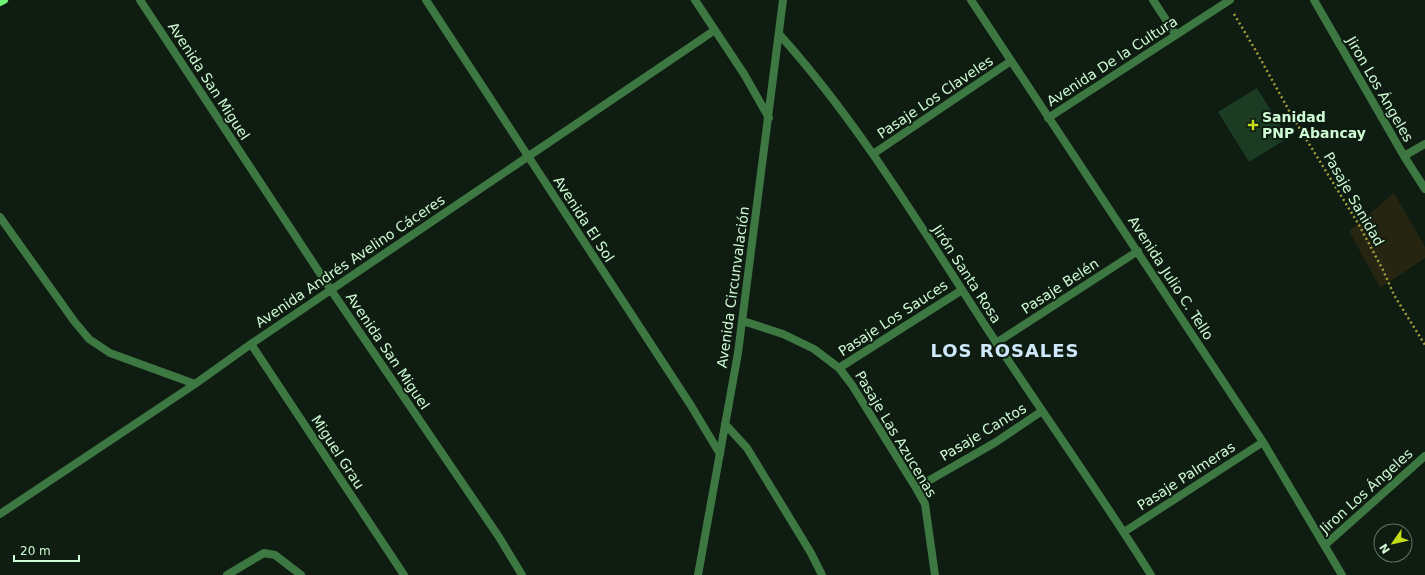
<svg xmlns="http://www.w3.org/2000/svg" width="1425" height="575" viewBox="0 0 1425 575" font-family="'DejaVu Sans',sans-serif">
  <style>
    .green { fill: #262511 }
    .building { fill: #1c3b23 }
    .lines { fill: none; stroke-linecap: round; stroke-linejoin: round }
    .path { stroke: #a39f39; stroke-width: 2.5; stroke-dasharray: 2 3; stroke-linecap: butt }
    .street { stroke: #3d7741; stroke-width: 8 }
    .secondary { stroke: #6ff076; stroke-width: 8 }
    .poi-dot { fill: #c3dd17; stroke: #0e1c11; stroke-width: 1.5 }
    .labels { text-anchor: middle; stroke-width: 4; stroke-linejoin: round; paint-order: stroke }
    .street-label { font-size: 14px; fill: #cefad4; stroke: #0e1c11 }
    .poi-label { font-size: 14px; font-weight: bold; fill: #cefad4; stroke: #0e1c11; text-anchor: start }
    .district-label { font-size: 18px; font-weight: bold; letter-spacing: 1px; fill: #d0e9fa; stroke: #0e1c11 }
  </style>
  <rect width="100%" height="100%" fill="#0e1c11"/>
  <path class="green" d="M1394,193L1425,247V258L1380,288L1349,231Z"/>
  <path class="building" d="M1257,88L1288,138L1249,162L1218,112Z"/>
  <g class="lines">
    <path class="path" d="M1234,14L1256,51L1292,116L1359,225L1383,270L1394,295L1425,345"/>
    <path class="street" d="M140,0L331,290L499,537L522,575
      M426,0L690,404L720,454
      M695,0L744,74L769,118
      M971,0L1263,442L1342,575
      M1153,0L1176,35
      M1314,0L1404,156L1425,189
      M779,34C860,124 922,229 988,330C1042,412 1099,492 1151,575
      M1048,118L1230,0
      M873,154L1011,61
      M1404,156L1425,144
      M0,217L74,321L89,339L110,353L195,384
      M743,321L783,334L814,349L839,368L852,385L916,488L925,504L935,575
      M996,343L1138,251
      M251,344L404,575
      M839,368L962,290
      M725,424L747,448L811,553L822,575
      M916,488L996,442L1042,411
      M0,514L195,384L251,344L715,30
      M1124,532L1263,442
      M1325,545L1425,456
      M227,575L264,553L275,555L301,575
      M698,575L738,353L783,0"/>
    <path class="secondary" d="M0,2L4,0"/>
  </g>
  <path class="poi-dot" d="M1251 119h4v4h4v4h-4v4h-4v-4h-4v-4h4z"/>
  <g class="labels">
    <g class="street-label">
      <text transform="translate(1112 61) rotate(-33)" y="5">Avenida De la Cultura</text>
      <text transform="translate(209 81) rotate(57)" y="5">Avenida San Miguel</text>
      <text transform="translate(1380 89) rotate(60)" y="5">Jiron Los Ángeles</text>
      <text transform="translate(935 97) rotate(-34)" y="5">Pasaje Los Claveles</text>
      <text transform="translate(1354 199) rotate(60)" y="5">Pasaje Sanidad</text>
      <text transform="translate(584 219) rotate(57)" y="5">Avenida El Sol</text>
      <text transform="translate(350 261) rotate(-34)" y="5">Avenida Andrés Avelino Cáceres</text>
      <text transform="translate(967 274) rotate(57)" y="5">Jirón Santa Rosa</text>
      <text transform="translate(1171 278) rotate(57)" y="5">Avenida Julio C. Tello</text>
      <text transform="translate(1060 286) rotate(-33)" y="5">Pasaje Belén</text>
      <text transform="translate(733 287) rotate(-82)" y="5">Avenida Circunvalación</text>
      <text transform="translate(893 318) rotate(-33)" y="5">Pasaje Los Sauces</text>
      <text transform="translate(388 351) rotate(56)" y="5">Avenida San Miguel</text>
      <text transform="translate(983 432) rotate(-31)" y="5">Pasaje Cantos</text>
      <text transform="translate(896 434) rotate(59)" y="5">Pasaje Las Azucenas</text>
      <text transform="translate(338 452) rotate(57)" y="5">Miguel Grau</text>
      <text transform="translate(1186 476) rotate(-33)" y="5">Pasaje Palmeras</text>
      <text transform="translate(1366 491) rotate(-42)" y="5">Jiron Los Ángeles</text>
    </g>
    <g class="poi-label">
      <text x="1262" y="122">Sanidad<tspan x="1262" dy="16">PNP Abancay</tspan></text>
    </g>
    <g class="district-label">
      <text x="1005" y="357">LOS ROSALES</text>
    </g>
  </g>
  <g transform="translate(1393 543) rotate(236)"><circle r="19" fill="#0e1c11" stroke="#5b755f"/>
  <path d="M0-3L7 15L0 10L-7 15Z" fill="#c3dd17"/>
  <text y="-6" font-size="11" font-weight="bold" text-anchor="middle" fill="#cefad4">N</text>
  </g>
  <path d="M14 555v6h65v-6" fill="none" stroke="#cefad4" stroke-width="2"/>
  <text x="20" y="555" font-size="12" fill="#cefad4" stroke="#0e1c11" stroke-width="3" paint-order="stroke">20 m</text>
</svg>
